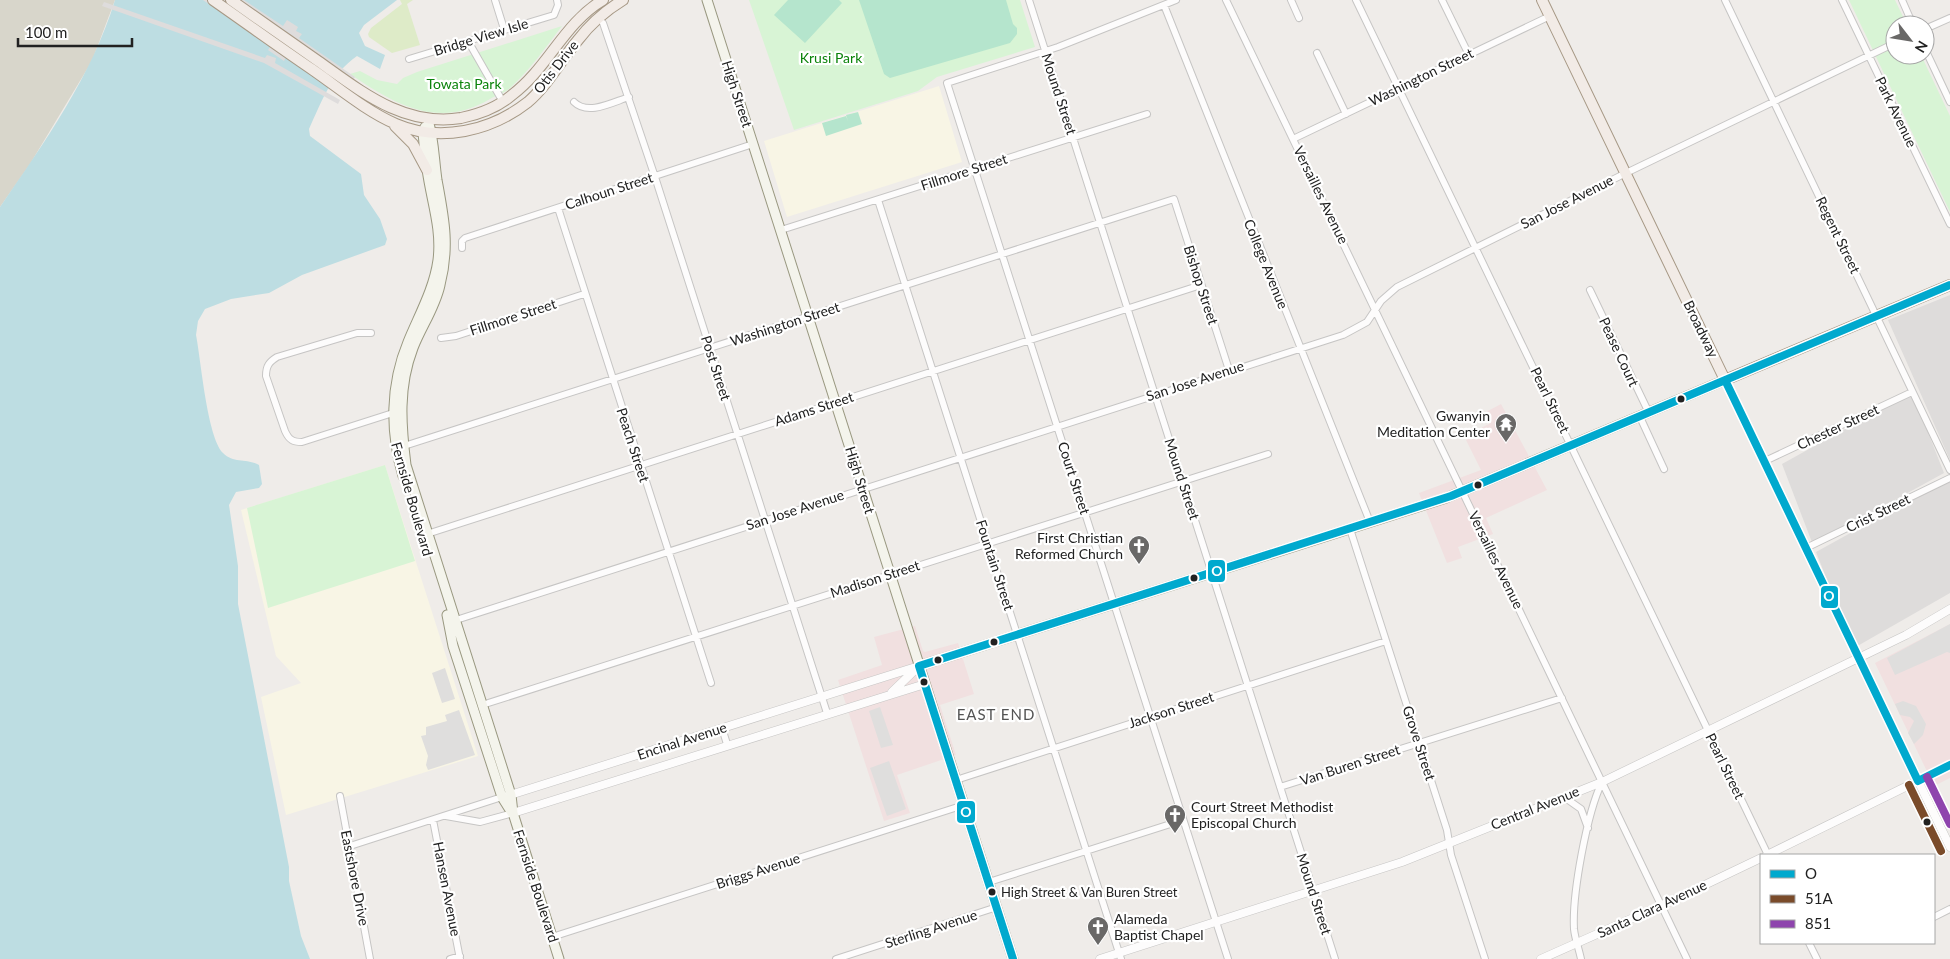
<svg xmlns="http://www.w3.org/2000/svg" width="1950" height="959" viewBox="0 0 1950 959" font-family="Lato,sans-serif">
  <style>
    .residential { fill: #dedcdb }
    .commercial { fill: #f1e0e0 }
    .education { fill: #f8f5e5 }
    .construction { fill: #d8d6cb }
    .grass { fill: #deebc8 }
    .park { fill: #d8f4d5 }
    .pitch { fill: #b5e5cd }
    .parking { fill: #dfdedd }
    .water { fill: #bddde2 }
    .pier { fill: #dedcdc }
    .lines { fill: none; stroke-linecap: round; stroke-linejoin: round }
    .minor-casing { stroke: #c6c5c4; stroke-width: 8 }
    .tertiary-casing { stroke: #c6c5c4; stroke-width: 9 }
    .secondary-casing { stroke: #999880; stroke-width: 11 }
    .primary-casing { stroke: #a69885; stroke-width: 12 }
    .minor { stroke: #fdfcfc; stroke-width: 6 }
    .tertiary { stroke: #fdfcfc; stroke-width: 8 }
    .secondary { stroke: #f4f4ec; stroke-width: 9 }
    .primary { stroke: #f2ebe6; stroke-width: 10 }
    .bus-1-casing { stroke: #fff; stroke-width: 11 }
    .bus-2-casing { stroke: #fff; stroke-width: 11 }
    .bus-3-casing { stroke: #fff; stroke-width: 11 }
    .bus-1 { stroke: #00a9ce; stroke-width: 8 }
    .bus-2 { stroke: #7a4b2a; stroke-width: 8 }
    .bus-3 { stroke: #8e44ad; stroke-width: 8 }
    .bus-dot { fill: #212121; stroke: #fff; stroke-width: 2 }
    .labels { text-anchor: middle; stroke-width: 4.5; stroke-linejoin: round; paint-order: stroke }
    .bus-label { font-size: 13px; fill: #212121; stroke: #fff; text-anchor: start }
    .street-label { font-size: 14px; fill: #212121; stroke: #fff }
    .park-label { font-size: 14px; fill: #0b830b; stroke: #fff }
    .poi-label { font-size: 14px; fill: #212121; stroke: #fff; text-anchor: end }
    .neighbourhood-label { font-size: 15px; letter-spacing: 1px; fill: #545454; stroke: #fff }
    .line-badge { stroke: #fff; stroke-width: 2 }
    .badge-label { font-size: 14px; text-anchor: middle; font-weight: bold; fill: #fff }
  </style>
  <rect width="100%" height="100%" fill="#efece9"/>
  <path class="residential" d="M1950,295V460L1888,320Z
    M1912,392L1944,473L1813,545L1782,464Z
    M1950,478V593L1854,648L1816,552Z"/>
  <path class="commercial" d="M1501,404L1547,490L1486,518L1493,534L1458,547L1462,558L1447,563L1419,493L1481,470L1464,436L1489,424L1484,413Z
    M1950,624V778L1934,786L1875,663Z
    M915,626L923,651L925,652L958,643L974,694L940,705L956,755L897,775L910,813L884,821L838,680L882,665L874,637Z"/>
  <path class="education" d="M939,86L962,162L787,217L764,141Z
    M385,465L478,756L286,815L261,697L301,683L276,656L241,510Z"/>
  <path class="construction" d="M0,0H115L92,61L30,164L0,207Z"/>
  <path class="grass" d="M400,0H413L407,4L420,45L392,53L369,37L368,34L371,28L402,4Z"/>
  <path class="park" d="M749,0H1020L1035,47L937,77L918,91L794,130Z
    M1849,0H1895L1907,25H1895V55H1921L1950,116V212Z
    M562,26C546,47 530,70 510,88C505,93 497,95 490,99C438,130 394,104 350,74L360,71L377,80L397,84L403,78L417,72Z
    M385,465L415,561L268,608L247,508Z"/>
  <path class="pitch" d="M788,0H839L842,3L805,43L774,15Z
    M859,0H1006L1013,24L1017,28V34L1010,43L890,78L884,74Z
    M858,112L862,124L826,136L822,123L846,116L848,121L846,115Z"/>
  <path class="parking" d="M1950,624V653L1947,652L1895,675L1887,658Z
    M445,668L455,699L442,703L432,673Z
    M1903,701L1916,706L1926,724L1923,735L1914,744L1908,733L1914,721L1910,717L1900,715L1895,704Z
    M880,707L893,745L881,748L869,711Z
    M459,710L475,755L428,770L426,765L428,756L421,736L426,735V727L447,721L445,715Z
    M889,761L906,809L887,816L870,768Z"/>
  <path class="water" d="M115,0H397L364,25L359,33L365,46L385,55L380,69L357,56C331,74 322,101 309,129L310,136L361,174L364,195L380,219L387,239L385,245L302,275L269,293L231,299L205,309L198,321L196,335C201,360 207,436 223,453C234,464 247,458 259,465L262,484L259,488L236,492L229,505L238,566V604L289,867V881L301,936L310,959H0V207C44,143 92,76 115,0Z"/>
  <path class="pier" d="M203,0H244L283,26L287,20L298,27L296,31L302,34L299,38L355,77L343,96L286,57L284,61L268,50L270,47Z
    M104,2L265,58L267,55L276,58L275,63L340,100L338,104L264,63L102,6Z"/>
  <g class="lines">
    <g class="minor-casing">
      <path id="minor" d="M495,0L504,29
        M1029,0L1335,959
        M1176,0L1058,47L947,83L1228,959
        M1226,0L1687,959
        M1291,0L1299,18
        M1356,0L1768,855
        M1442,0L1469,55
        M1725,0L1950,470
        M1842,0L1950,224
        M1902,0L1913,25
        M1164,5L1370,522
        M603,23L655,177L827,713
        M1925,29L1950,18
        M468,41L503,102
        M1925,49L1950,102
        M1317,53L1346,114
        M409,59L554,15L558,5L557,0
        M574,102C588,116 613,102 629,97
        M1293,139L1550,16
        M878,200L1121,959
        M558,208L711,683
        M781,230L1147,114
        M462,248V241L465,238L753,144
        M1590,290L1649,413
        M371,333H357L277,357C269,362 266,366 266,376L285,431C289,440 293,442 302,442L396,412
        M441,338L456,336L584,294
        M1640,417L1664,469
        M401,447L1174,199L1229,370
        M1765,461L1912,392
        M1350,529L1447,830L1451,855L1485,959
        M427,534L1201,285
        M1806,548L1950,478
        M453,621L1343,335L1367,322L1381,301L1397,287L1626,173L1895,43
        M482,705L1268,454
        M722,728L727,744
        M956,780L1386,641
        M1280,787L1562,698
        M340,796L370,959
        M1564,797L1581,809L1588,828
        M446,816L480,822L513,813
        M433,820L460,959
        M350,846L502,797
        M989,882L1183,820
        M1934,917L1950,909
        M552,937L964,805
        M1809,943L1817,959
        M450,959L460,956
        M836,959L997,907
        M1581,959C1579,949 1575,939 1574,929C1572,894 1587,813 1602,782"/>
    </g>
    <g class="tertiary-casing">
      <path id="tertiary" d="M1725,380L1950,847
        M892,692L918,667
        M507,796L919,666
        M513,813L925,684
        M1767,855L1950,765
        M1100,959L1402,862L1602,782L1906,635L1950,609
        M1541,959L1669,902L1761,858"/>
    </g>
    <g class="secondary-casing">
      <path id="secondary" d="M707,0L1013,959
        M428,120C434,139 434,159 437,180C444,218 450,246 440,285C435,308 421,327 413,348C398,387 401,425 406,465L511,795L513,813L559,959
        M403,476C390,432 390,385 408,342C419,315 434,289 438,260C442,228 431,200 427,169C425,157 424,144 423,132L425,127
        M447,615L453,646L502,797L512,813
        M919,666L1446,498L1725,380"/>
    </g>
    <g class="primary-casing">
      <path id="primary" d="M213,0C246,23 279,47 313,70C339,88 366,111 396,124C440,143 491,131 528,102C548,85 561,60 578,40C591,23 605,11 623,0
        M231,0C260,20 289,41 318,61C362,92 404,127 461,118C480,114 498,107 512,95C548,68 564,23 603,0
        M1542,0L1725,380L1950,285
        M395,126L413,144L427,170"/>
    </g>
    <use href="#minor" class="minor"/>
    <use href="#tertiary" class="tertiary"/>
    <use href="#secondary" class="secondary"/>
    <use href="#primary" class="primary"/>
    <g class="bus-1-casing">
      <path id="bus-1" d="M1725,380L1918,781L1950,765
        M919,666L1451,496L1950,285
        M919,666L1013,959"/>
    </g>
    <g class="bus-2-casing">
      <path id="bus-2" d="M1909,785L1941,851"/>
    </g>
    <g class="bus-3-casing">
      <path id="bus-3" d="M1927,777L1950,824"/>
    </g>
    <use href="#bus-1" class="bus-1"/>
    <use href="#bus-2" class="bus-2"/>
    <use href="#bus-3" class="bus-3"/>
  </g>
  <defs>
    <g id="temple-pin" transform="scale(1.125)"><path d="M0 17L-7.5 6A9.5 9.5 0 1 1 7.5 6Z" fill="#696867" stroke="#fff"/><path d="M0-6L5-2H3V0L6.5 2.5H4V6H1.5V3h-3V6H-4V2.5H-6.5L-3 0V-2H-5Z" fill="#fff"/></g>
    <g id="church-pin" transform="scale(1.125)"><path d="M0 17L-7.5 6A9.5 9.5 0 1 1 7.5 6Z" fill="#696867" stroke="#fff"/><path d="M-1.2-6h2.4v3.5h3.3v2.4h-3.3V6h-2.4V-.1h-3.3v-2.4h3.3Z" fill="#fff"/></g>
  </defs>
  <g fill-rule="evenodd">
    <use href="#temple-pin" x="1506" y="424"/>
    <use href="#church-pin" x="1139" y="546"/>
    <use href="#church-pin" x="1175" y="815"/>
    <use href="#church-pin" x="1098" y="927"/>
  </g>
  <g class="bus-dot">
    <circle cx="1681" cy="399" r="4.5"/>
    <circle cx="1478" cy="485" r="4.5"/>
    <circle cx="1194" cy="578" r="4.5"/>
    <circle cx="994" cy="642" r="4.5"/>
    <circle cx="938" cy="660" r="4.5"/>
    <circle cx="924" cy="682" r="4.5"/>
    <circle cx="1927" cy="822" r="4.5"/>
    <circle cx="992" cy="892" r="4.5"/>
  </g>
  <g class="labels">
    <g class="bus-label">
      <text x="1001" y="897">High Street &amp; Van Buren Street</text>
    </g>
    <g class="street-label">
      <text transform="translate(481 37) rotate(-17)" y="5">Bridge View Isle</text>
      <text transform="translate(556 67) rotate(-52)" y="5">Otis Drive</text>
      <text transform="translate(1421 77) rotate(-26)" y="5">Washington Street</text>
      <text transform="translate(737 94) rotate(72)" y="5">High Street</text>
      <text transform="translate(1059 94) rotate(72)" y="5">Mound Street</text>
      <text transform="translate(1896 112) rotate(64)" y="5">Park Avenue</text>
      <text transform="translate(964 172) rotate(-18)" y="5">Fillmore Street</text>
      <text transform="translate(609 191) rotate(-18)" y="5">Calhoun Street</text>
      <text transform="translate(1321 195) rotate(64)" y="5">Versailles Avenue</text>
      <text transform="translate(1567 202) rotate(-27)" y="5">San Jose Avenue</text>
      <text transform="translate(1838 235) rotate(64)" y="5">Regent Street</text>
      <text transform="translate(1266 264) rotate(68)" y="5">College Avenue</text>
      <text transform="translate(1201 285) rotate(72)" y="5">Bishop Street</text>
      <text transform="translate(513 317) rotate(-18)" y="5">Fillmore Street</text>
      <text transform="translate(785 324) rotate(-18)" y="5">Washington Street</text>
      <text transform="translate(1701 329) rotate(64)" y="5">Broadway</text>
      <text transform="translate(1619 352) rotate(65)" y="5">Pease Court</text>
      <text transform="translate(716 368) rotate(72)" y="5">Post Street</text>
      <text transform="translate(1195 381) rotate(-18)" y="5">San Jose Avenue</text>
      <text transform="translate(1550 400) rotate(64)" y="5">Pearl Street</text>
      <text transform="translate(814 409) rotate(-18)" y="5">Adams Street</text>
      <text transform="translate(1838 427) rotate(-25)" y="5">Chester Street</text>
      <text transform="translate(633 445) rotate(72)" y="5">Peach Street</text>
      <text transform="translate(1074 478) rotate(72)" y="5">Court Street</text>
      <text transform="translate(1182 479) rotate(72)" y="5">Mound Street</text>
      <text transform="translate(860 480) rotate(73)" y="5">High Street</text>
      <text transform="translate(412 499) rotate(74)" y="5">Fernside Boulevard</text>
      <text transform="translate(795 510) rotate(-18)" y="5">San Jose Avenue</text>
      <text transform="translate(1878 513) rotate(-26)" y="5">Crist Street</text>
      <text transform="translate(1496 560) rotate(64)" y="5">Versailles Avenue</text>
      <text transform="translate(995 565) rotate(72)" y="5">Fountain Street</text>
      <text transform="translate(875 579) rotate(-18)" y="5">Madison Street</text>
      <text transform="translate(1171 710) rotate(-18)" y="5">Jackson Street</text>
      <text transform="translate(682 741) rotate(-18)" y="5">Encinal Avenue</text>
      <text transform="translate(1419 743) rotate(72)" y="5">Grove Street</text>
      <text transform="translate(1350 765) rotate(-18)" y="5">Van Buren Street</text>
      <text transform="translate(1725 766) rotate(64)" y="5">Pearl Street</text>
      <text transform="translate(1535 808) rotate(-22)" y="5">Central Avenue</text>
      <text transform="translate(758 871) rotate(-18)" y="5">Briggs Avenue</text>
      <text transform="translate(355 878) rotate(79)" y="5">Eastshore Drive</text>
      <text transform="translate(536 886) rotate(72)" y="5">Fernside Boulevard</text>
      <text transform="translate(447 889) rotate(79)" y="5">Hansen Avenue</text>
      <text transform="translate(1314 894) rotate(72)" y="5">Mound Street</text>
      <text transform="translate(1652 909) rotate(-25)" y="5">Santa Clara Avenue</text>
      <text transform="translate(931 929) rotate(-18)" y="5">Sterling Avenue</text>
    </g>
    <g class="park-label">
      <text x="831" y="63">Krusi Park</text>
      <text x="464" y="89">Towata Park</text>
    </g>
    <g class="poi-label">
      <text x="1490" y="421">Gwanyin<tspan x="1490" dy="16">Meditation Center</tspan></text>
      <text x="1123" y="543">First Christian<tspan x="1123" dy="16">Reformed Church</tspan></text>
      <text x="1191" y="812" text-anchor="start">Court Street Methodist<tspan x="1191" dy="16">Episcopal Church</tspan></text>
      <text x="1114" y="924" text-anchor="start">Alameda<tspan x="1114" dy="16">Baptist Chapel</tspan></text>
    </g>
    <g class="neighbourhood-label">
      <text x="996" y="720">EAST END</text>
    </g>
  </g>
  <g class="line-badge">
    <rect x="1207" y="559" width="19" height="24" rx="5" fill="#00a9ce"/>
    <rect x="1820" y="585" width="19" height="24" rx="5" fill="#00a9ce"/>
    <rect x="956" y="800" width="20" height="24" rx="5" fill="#00a9ce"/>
  </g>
  <g class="badge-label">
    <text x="1217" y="576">O</text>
    <text x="1829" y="601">O</text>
    <text x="966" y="817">O</text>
  </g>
  <rect x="1760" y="854" width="175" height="90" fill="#ffffff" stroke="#a6a6a6"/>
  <rect x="1770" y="870" width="25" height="8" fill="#00a9ce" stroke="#a6a6a6"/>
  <text x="1805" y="879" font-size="15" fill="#212121">O</text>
  <rect x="1770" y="895" width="25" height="8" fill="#7a4b2a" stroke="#a6a6a6"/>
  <text x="1805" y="904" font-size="15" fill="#212121">51A</text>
  <rect x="1770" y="920" width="25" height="8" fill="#8e44ad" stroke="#a6a6a6"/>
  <text x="1805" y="929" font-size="15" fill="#212121">851</text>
  <g transform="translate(1910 40) rotate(121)"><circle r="24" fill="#ffffff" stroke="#a6a6a6"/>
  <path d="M0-4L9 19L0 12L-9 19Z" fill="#696867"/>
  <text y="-8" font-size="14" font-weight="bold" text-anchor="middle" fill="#212121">N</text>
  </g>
  <path d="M18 38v8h114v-8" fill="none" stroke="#212121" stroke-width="2.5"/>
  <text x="25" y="38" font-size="15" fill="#212121" stroke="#ffffff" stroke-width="4" paint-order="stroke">100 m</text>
</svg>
